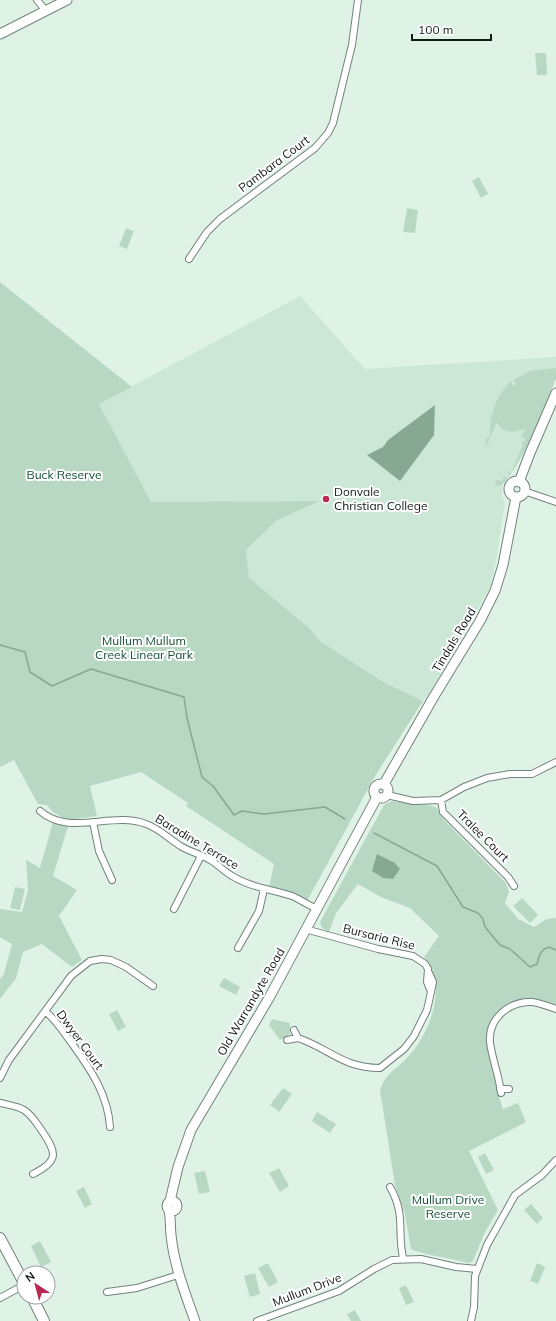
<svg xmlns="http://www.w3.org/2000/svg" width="556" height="1321" viewBox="0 0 556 1321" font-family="Mulish,sans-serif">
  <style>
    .built { fill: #cde7d7 }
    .green { fill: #b8d8c4 }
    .water { fill: #87a994 }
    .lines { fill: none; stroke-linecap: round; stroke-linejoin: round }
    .stream { stroke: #87a994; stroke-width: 1.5 }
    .street-casing { stroke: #738379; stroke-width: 8 }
    .secondary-casing { stroke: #738379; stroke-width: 11 }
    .primary-casing { stroke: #738379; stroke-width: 12 }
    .street { stroke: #fff; stroke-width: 6 }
    .secondary { stroke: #fff; stroke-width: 9 }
    .primary { stroke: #fff; stroke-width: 10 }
    .poi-dot { fill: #b92954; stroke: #fff; stroke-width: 1.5 }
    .labels { text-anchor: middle; stroke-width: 4; stroke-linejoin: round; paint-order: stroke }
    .street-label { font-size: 12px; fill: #131a16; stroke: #fff }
    .park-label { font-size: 12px; fill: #124e32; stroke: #fff }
    .poi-label { font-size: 12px; fill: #131a16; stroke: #fff; text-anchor: start }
  </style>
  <rect width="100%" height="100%" fill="#dff2e6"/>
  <path class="built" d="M300,296L365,369L556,357V379L541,415L511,474L502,482V496L505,502L496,561L490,588L432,689L423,701L385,683L320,641L309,628L248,578L246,550L276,521L319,502H151L99,404Z"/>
  <path class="green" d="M535,53H546L547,75H537Z
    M479,177L488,194L481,198L472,181Z
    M407,208L418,210L415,233L403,232Z
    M126,228L134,231L127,249L119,246Z
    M0,282L132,387L99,404L151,502L320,501L276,521L246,550L249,578L309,628L320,641L385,683L423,701L375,776L307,901L269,887L274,864L186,806L188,803L141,772L90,786L97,816L67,820L53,812L47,805L38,804L14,760L0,767Z
    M556,368V378C541,414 527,457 501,486L496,485L495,480L502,481L504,477L507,478L509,475L508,471L511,473L523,445L521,442L525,441L524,437H521L526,428C516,432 503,435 497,422L485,449L486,439L490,437C490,415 494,400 509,383L511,381L513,386L516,384L513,380L530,371Z
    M392,801C407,804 423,802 437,808L444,820L506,883L509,892L505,903L518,919L534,927L547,919L556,918V1006C544,1005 521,1001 510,1005C493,1010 485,1030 488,1047C489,1053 492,1059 493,1065C496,1080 498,1094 503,1109L518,1103L526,1122L469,1151L498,1210L485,1232L473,1261L469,1263C458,1260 417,1253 411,1249L405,1214L395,1185L380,1090C386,1072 395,1071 407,1058C430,1034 449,985 424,957L439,936L410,908L381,897L358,884L336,913L329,932L322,928L320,922L384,805Z
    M53,822L68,826L53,876L77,890L59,916L82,960L72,967L42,944L23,952L16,978L0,999V979L4,974L12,944L0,937V909L22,912L28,890L26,860L40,868Z
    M15,887L25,889L20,910L10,908Z
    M522,898L538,915L530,923L513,906Z
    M224,978L240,987L236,995L219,986Z
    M117,1010L126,1027L118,1031L109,1014Z
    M272,1019L290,1023V1035L280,1040L269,1025Z
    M283,1088L292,1094L279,1112L270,1105Z
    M317,1112L336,1124L330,1133L312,1121Z
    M485,1153L494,1170L486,1174L478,1157Z
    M279,1168L289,1186L280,1192L269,1173Z
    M205,1171L210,1192L199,1194L194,1173Z
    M84,1187L92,1204L85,1208L76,1191Z
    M531,1204L543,1218L537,1224L524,1210Z
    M40,1241L51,1262L41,1267L31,1246Z
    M268,1263L278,1282L269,1287L258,1268Z
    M537,1263L545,1267L538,1284L530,1281Z
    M255,1273L260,1294L250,1297L244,1276Z
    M406,1285L414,1302L406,1305L399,1288Z
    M355,1310L361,1321H351L347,1314Z"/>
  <path class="water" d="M435,405L434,435L400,481L367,455L383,447L388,440Z
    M377,854L395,863L400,869L393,879L383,878L372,871Z"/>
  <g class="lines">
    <path class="stream" d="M0,645L25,652L30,672L52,686L91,669L184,697L187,718L202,777L213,786L234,815L242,811L264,814L325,807L345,819
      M374,833L437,866L463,907L478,913L483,919L485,927L500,945L510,949L530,967L537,964C539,956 540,950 549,947L556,950"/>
    <g class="street-casing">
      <path id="street" d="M37,0L46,11
        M189,259L207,232L220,219L315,148L328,133L333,123L352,45L358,0
        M524,491L556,502
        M387,795L413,801L441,800L464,787L487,778L510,774H532L556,762
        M441,800L443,812L508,877L514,886
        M40,811C70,837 111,811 146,824C159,828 170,840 182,847C191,852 203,855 212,861C218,865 223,870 229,874C248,887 270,889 292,896C300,899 307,905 316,908
        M93,822L99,851L112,880
        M174,909L201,856
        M238,948L259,911L264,889
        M428,971L433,982L431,992
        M46,1012C57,1021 64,1033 73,1045C91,1070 108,1095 110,1127
        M298,1038C330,1049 343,1068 380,1068L404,1049L414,1036L427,1010L431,992L427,982L428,969L425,964L413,956L378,949L305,929
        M287,1040L298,1038L294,1030
        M0,1078L9,1060L71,976L90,961L102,959L111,960L126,967L153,986
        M500,1089H509
        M501,1093C499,1075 492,1059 490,1042C488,1018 510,1001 532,1002C540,1003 548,1006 556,1009
        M0,1103C8,1105 17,1106 24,1110C32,1115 37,1124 42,1131C57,1153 59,1161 33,1174
        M390,1187C406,1215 397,1230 403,1258
        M107,1292L137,1288L178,1275
        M0,1298L24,1285
        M257,1321L339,1291L374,1269L392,1260L421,1259L456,1267L477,1269
        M471,1321L474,1307L475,1276L487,1245L515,1195L542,1175L556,1160"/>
    </g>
    <g class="secondary-casing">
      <path id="secondary" d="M0,34L67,0
        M509 489a8 8 0 1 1 16 0a8 8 0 1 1-16 0Z
        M519,482L530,453L556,393
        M374 791a7 7 0 1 1 14 0a7 7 0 1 1-14 0Z
        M384,784L433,698L480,621L495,591L503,565L516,497
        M167 1206a5 5 0 1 1 10 0a5 5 0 1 1-10 0Z
        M170,1201L178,1167L191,1130L269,998L377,797
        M169,1211C171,1219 170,1227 171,1235C174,1265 185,1293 195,1321"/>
    </g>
    <g class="primary-casing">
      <path id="primary" d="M0,1238L24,1283
        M32,1297L44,1321"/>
    </g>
    <use href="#street" class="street"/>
    <use href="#secondary" class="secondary"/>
    <use href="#primary" class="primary"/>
  </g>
  <circle class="poi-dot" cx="326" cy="499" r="4"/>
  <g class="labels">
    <g class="street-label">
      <text transform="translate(274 164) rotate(-37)" y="4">Pambara Court</text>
      <text transform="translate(454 640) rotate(-59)" y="4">Tindals Road</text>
      <text transform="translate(483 836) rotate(45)" y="4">Tralee Court</text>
      <text transform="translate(197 842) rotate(31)" y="4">Baradine Terrace</text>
      <text transform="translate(379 937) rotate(14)" y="4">Bursaria Rise</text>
      <text transform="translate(251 1002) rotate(-60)" y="4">Old Warrandyte Road</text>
      <text transform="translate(80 1040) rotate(54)" y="4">Dwyer Court</text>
      <text transform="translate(307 1290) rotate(-21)" y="4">Mullum Drive</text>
    </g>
    <g class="park-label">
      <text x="64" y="479">Buck Reserve</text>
      <text x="144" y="645">Mullum Mullum<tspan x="144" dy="14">Creek Linear Park</tspan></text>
      <text x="448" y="1204">Mullum Drive<tspan x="448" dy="14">Reserve</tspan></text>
    </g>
    <g class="poi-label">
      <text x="334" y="496">Donvale<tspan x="334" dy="14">Christian College</tspan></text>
    </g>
  </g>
  <g transform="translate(36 1285) rotate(324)"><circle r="19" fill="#ffffff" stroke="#a1a3a2"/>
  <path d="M0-3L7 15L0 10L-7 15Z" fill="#b92954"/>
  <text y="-6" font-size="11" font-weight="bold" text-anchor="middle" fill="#131a16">N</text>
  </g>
  <path d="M412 34v6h79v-6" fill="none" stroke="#131a16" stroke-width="2"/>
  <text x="418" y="34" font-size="12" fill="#131a16" stroke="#ffffff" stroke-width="3" paint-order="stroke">100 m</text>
</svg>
